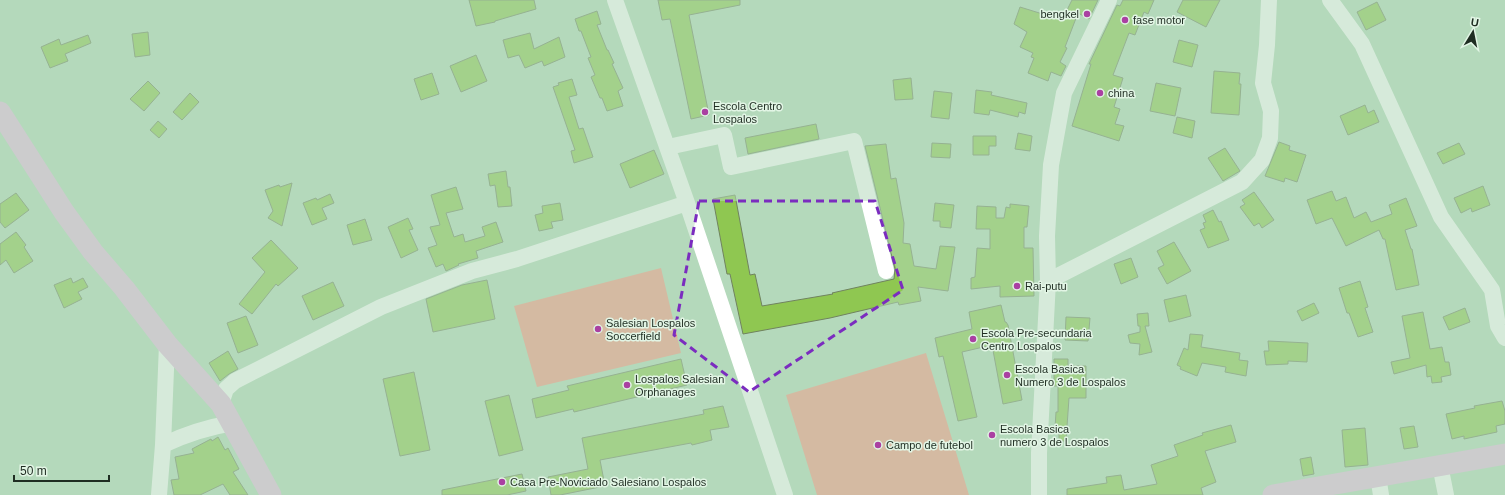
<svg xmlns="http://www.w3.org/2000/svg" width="1505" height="495" viewBox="0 0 1505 495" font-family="Arial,sans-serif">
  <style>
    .green { fill: #fb9583 }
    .building { fill: #8fc751; stroke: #70835f }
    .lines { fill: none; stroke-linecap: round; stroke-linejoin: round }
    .minor { stroke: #fff; stroke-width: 16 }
    .major { stroke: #e8bce3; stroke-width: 21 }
    .marked { fill: none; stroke: #7b2cbf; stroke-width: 3; stroke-dasharray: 8 5; stroke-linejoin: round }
    .poi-dot { fill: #aa40a2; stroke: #e2f5e5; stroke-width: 1.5 }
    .labels { text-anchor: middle; stroke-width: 3; stroke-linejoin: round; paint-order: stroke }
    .poi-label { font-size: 11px; fill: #1f2d22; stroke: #e2f5e5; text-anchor: start }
  </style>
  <rect width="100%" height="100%" fill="#b4d9bb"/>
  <path class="green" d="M661,268L681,353L537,387L514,306Z
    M926,353L969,495H817L786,395Z"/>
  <path class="building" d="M469,0H534L536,9L495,21V22L476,26Z
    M658,0H740V5L689,15L709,115L691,119L670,19L662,20Z
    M1072,0H1098L1089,19L1078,13L1065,47L1067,48L1060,62L1066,66L1061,76L1051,72L1048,81L1028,73L1034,58L1031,57L1033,53L1020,47L1027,32L1014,24L1020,7L1062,20Z
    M1123,0H1154L1148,14L1144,12L1135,35L1129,33L1113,75L1123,78L1114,107L1120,109L1115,124L1124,126L1119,141L1072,126L1091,64H1089L1117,5L1120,6Z
    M1183,0H1220L1206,27L1177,12Z
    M1377,2L1386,20L1366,30L1357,12Z
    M597,11L601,24L597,25L607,50H608L614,63L612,64L623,88L618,91L623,106L607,111L602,98H600L591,77L595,75L588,58L591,57L581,31H579L575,19Z
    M148,32L150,55L135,57L132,34Z
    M530,33L534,49L559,37L565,57L544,66L542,61L525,68L519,55L508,58L503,40Z
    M88,35L91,43L65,54L68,61L50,68L41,47L59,39L61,45Z
    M1179,40L1198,45L1192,67L1173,62Z
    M476,55L487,81L461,92L450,66Z
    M1214,71L1240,73L1239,84H1241L1239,115L1211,113Z
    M432,73L439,94L421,100L414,79Z
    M911,78L913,99L895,100L893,80Z
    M572,79L577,95L569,97L579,129L583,128L593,157L574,163L571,151L575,150L553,87L559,85L558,83Z
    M148,81L160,93L144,111L130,99Z
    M1156,83L1181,88L1175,116L1150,111Z
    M976,90L992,92L991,95L1027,103L1025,114L1019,112L1018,117L990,110L989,115L974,113Z
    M934,91L952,93L949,119L931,117Z
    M190,93L199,102L182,120L173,112Z
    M1365,105L1368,113L1374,110L1379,122L1348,135L1340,116Z
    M1177,117L1195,121L1192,138L1173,133Z
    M158,121L167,129L159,138L150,130Z
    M816,124L819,139L748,154L745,138Z
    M1018,133L1032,136L1030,151L1015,149Z
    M973,136H996V146H989V155H973Z
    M1279,142L1290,146L1289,150L1306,155L1297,182L1285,178L1284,182L1265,176Z
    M932,143L951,144L950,158L931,157Z
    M1459,143L1465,154L1443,164L1437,153Z
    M886,144L891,179L896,178L904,223L903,243L910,244L914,266L936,269L940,246L955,247L948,291L918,287L921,301L899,305L898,302L830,318L743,334L730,274H727L713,199L735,195L750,275L755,274L762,306L833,294L832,293L894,279L895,269L865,146Z
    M1225,148L1240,171L1223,181L1208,158Z
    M654,150L664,174L630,188L620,164Z
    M506,171L508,187H510L512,206L498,207L495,185L490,186L488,174Z
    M292,183L282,226L268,218L273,211L265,190L279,185L280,187Z
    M1483,186L1490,205L1472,212L1471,208L1461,213L1454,198Z
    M456,187L463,209L446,213L454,237L463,234L465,242L485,236L482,227L496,222L503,242L476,251L478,258L458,264L459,265L446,271L443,264L436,267L428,248L437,245L430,227L440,225L431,195Z
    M1332,191L1336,201L1346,197L1354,218L1366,212L1371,222L1392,214L1389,205L1406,198L1417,226L1405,230L1411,249H1412L1419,285L1396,290L1385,239H1383L1379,230L1346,246L1332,218L1316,224L1307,200Z
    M1254,192L1274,220L1262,228L1259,223L1254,226L1240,207L1245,204L1242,200Z
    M16,193L29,210L5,228L0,222V204Z
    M330,194L334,203L322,208L327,219L312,225L303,203L316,198L317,200Z
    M560,203L563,220L551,222L553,228L539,231L535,215L543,213L542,206Z
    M935,203L954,205L951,228L940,227V221H933Z
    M1010,204L1029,206L1027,227H1024V248H1033L1034,296L1000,297V286L971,289V278L975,277L977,248L990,249V229H976L977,206L996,207V218H1004L1006,207L1010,208Z
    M1213,210L1219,222L1221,221L1229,240L1208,248L1200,230L1205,228L1203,223L1206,222L1203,215Z
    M408,218L413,229L409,230L418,250L401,258L388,227Z
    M365,219L372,240L353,245L347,225Z
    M16,232L26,245L24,247L33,261L14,273L6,260L0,265V244Z
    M271,240L298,268L278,286L276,284L252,314L239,304L265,272L252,258Z
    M1174,242L1191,271L1167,284L1158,268L1164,265L1157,251Z
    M1131,258L1138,277L1121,284L1114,264Z
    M71,278L73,283L83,278L88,287L78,292L82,299L64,308L54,285Z
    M487,280L495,319L433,332L426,299L462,285Z
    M1360,281L1368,307L1365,308L1373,332L1358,337L1349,313H1347L1339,288Z
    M333,282L344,306L313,320L302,296Z
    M1186,295L1191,316L1169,322L1164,300Z
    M1314,303L1319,313L1302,321L1297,311Z
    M1001,305L1005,322H1006L1008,325L1022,400L1003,404L992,345L962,352L977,417L958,421L943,356L939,357L935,338L972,329L969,312Z
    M1465,308L1470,322L1449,330L1443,317Z
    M1423,312L1430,349L1442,347L1445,362H1449L1451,375L1441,377L1442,382L1432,383L1431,376L1427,377L1426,365L1394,374L1391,362L1410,358L1402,316Z
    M1148,313L1149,326H1145L1152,352L1139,355L1140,344L1130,343L1128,335L1140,332V326H1138L1137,314Z
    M246,316L258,345L238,353L227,323Z
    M1066,317L1090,318L1088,341L1065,340Z
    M1190,334L1203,335L1201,347L1240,353L1239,360L1248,361L1246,376L1225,372L1226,367L1202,363L1197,376L1180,369L1181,367L1177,365L1184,348L1188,350Z
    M1268,341L1308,343L1307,362L1288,361V364L1266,365L1264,351H1269Z
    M228,351L238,369L229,374L220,381L209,363Z
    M681,359L687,385L574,412L573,409L536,418L532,399L569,390L567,386Z
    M1054,359H1068V366H1086V398H1069L1066,441H1059V428H1055L1056,412H1058V386H1054Z
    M414,372L430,450L400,456L383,379Z
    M509,395L523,450L499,456L485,401Z
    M1502,401L1505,411V424L1496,426L1497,432L1464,439V436L1452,439L1446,414L1475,408L1474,406Z
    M723,406L729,427L710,430L712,440L692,445L691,443L600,460L605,486L560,495H551L548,477L588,469L582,438L704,414L703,410Z
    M1231,425L1236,442L1205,451L1216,482L1201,488L1203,495H1067V489L1107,483L1106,477L1121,475L1124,490L1157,484L1151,465L1178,456L1174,445L1203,435L1202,433Z
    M1414,426L1418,447L1404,449L1400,428Z
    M1365,428L1368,465L1345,467L1342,430Z
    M218,437L225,450L228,448L239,469L233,472L248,495H230L223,484L200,495H174L171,480L179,479L175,457L194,453L192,449L211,439L212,441Z
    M1311,457L1314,474L1303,476L1300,459Z
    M522,474L526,491L507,495H442V490Z"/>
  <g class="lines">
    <path class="minor" d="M615,0L687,203L785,495
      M1330,0L1362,44L1441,217L1492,290L1498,326L1505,338
      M668,147L724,135L731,167L854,141L886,271
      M1048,281L1242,182L1262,160L1270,138L1271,111L1263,83L1267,45L1269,0
      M221,404L226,389L235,381L381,307L472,271L517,259L687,203
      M163,445C186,434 208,427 233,423
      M1440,465L1446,495
      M1378,476L1381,495
      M159,495L163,445L167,344
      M1039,495V453L1048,281L1047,236L1051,165L1064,93L1109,0"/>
    <path class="major" d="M0,112L64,212L93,252L124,288L167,344L221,404L271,495
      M1273,495L1505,454"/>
  </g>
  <path d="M0 0H1505V495H0ZM699,201H875L903,290L749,392L674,335Z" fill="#b4d9bb" fill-opacity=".55" fill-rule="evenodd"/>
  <path class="marked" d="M699,201H875L903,290L749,392L674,335Z"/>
  <g class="poi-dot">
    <circle cx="1087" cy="14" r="4"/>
    <circle cx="1125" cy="20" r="4"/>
    <circle cx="1100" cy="93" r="4"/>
    <circle cx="705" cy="112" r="4"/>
    <circle cx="1017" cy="286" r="4"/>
    <circle cx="598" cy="329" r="4"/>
    <circle cx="973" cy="339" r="4"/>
    <circle cx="1007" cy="375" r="4"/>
    <circle cx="627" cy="385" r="4"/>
    <circle cx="992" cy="435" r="4"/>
    <circle cx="878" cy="445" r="4"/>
    <circle cx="502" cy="482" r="4"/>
  </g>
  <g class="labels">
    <g class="poi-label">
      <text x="1079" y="18" text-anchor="end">bengkel</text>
      <text x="1133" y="24">fase motor</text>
      <text x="1108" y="97">china</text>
      <text x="713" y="110">Escola Centro<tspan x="713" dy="13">Lospalos</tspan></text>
      <text x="1025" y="290">Rai-putu</text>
      <text x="606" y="327">Salesian Lospalos<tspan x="606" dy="13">Soccerfield</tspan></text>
      <text x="981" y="337">Escola Pre-secundaria<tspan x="981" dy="13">Centro Lospalos</tspan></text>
      <text x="1015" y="373">Escola Basica<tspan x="1015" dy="13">Numero 3 de Lospalos</tspan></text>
      <text x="635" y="383">Lospalos Salesian<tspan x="635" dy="13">Orphanages</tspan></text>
      <text x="1000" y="433">Escola Basica<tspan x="1000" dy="13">numero 3 de Lospalos</tspan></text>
      <text x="886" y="449">Campo de futebol</text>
      <text x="510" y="486">Casa Pre-Noviciado Salesiano Lospalos</text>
    </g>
  </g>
  <g transform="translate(1473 32) rotate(10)" stroke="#e2f5e5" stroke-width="3" paint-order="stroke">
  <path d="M0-3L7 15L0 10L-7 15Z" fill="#1f2d22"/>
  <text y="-6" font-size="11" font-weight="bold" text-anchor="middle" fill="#1f2d22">U</text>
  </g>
  <path d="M14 475v6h95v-6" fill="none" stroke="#1f2d22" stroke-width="2"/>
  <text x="20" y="475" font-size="12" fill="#1f2d22" stroke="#e2f5e5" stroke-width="3" paint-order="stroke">50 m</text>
</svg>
